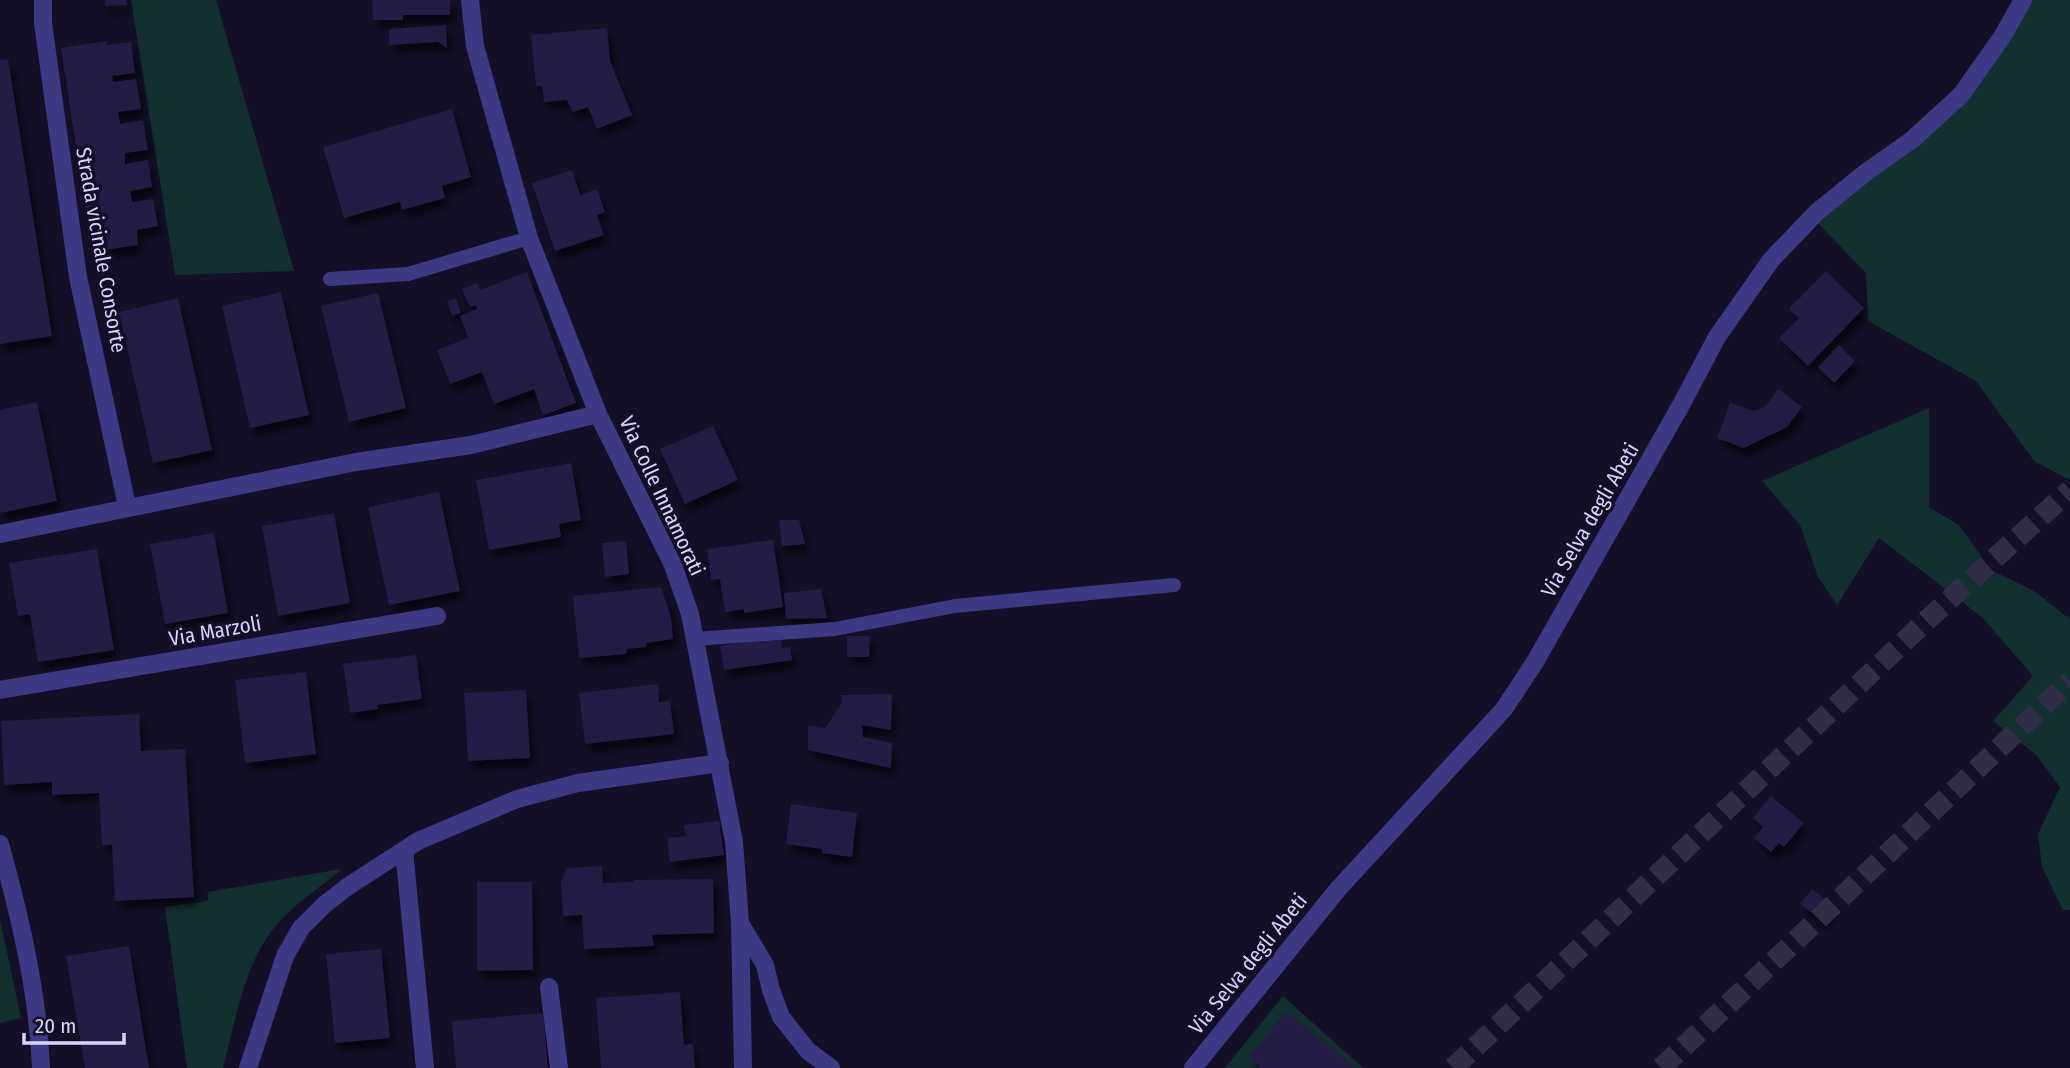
<svg xmlns="http://www.w3.org/2000/svg" width="2070" height="1068" viewBox="0 0 2070 1068" font-family="'Fira Sans Condensed',sans-serif">
  <style>
    .green { fill: #12302f }
    .building { fill: #241b47; filter: url(#shadow) }
    .lines { fill: none; stroke-linecap: round; stroke-linejoin: round }
    .highway-tunnel { stroke: #312d47; stroke-width: 21; stroke-dasharray: 21 10; stroke-linecap: butt }
    .lane { stroke: #3d3a85; stroke-width: 14 }
    .street { stroke: #3d3a85; stroke-width: 18 }
    .labels { text-anchor: middle; stroke-width: 7; stroke-linejoin: round; paint-order: stroke }
    .street-label { font-size: 21px; fill: #d9d4ff; stroke: #130f26 }
  </style>
  <defs>
    <filter id="shadow"><feDropShadow dx="4.5" dy="8" stdDeviation="3.5" flood-color="#0009"/></filter>
  </defs>
  <rect width="100%" height="100%" fill="#130f26"/>
  <path class="green" d="M131,0H216L294,271L175,275Z
    M2027,0H2070V480L2034,461L1976,381L1868,321L1866,273L1814,219L1927,132Z
    M1929,408V507L1959,525L1991,570L2034,591L2070,619V910H2063L2042,867L2038,834L2060,787L2036,755L1993,721L2033,676L1983,618L1879,538L1837,605L1818,577L1800,525L1762,481Z
    M342,869C322,886 297,902 279,922C244,961 236,1019 223,1068H187L165,907L208,901V892Z
    M0,919L21,1018L0,1023Z
    M1283,996L1363,1068H1225Z"/>
  <path class="building" d="M105,0H126L127,5L105,6Z
    M372,0H450V15H403V20H373Z
    M446,25L447,48L438,42L389,45V29Z
    M607,28L610,61L632,115L597,129L588,107L573,112L567,100L544,102L542,86H536L531,35Z
    M107,41V45L131,42L135,73L112,76L113,82L136,79L141,109L118,112L120,124L143,120L148,150L125,153V164L148,160L152,187L130,191L132,202L153,199L158,226L137,230L138,245L92,252L61,48Z
    M8,59L52,336L0,344V60Z
    M452,109L471,177L442,186L445,198L402,210L400,202L344,218L323,147Z
    M572,170L580,195L597,189L605,212L597,215L604,235L555,251L532,183Z
    M1826,271L1864,308L1808,366L1779,338L1799,318L1789,309Z
    M527,272L576,403L543,415L534,389L494,404L482,372L450,384L437,350L468,338L460,316L477,309L476,305L470,307L462,289L477,283L480,290Z
    M281,292L309,415L250,428L222,306Z
    M378,293L406,408L349,422L321,306Z
    M178,298L212,450L153,463L119,312Z
    M456,298L461,313L452,316L447,301Z
    M1839,345L1855,361L1834,383L1818,367Z
    M1778,389L1802,407L1787,427L1744,448L1717,438L1730,403L1754,411L1766,406Z
    M37,402L57,501L0,513V410Z
    M713,426L738,480L685,504L660,449Z
    M571,463L581,520L559,524L561,537L489,550L476,480Z
    M439,492L460,591L389,605L368,507Z
    M334,513L350,603L278,616L262,526Z
    M779,520H799L805,544L782,546Z
    M214,533L228,613L165,624L150,544Z
    M773,540L783,607L744,613V609L725,612L720,579L711,580L707,549Z
    M626,541L629,574L605,577L602,543Z
    M97,549L114,650L38,662L30,614L18,616L9,563Z
    M661,587L671,617L673,639L646,643L647,647L627,649L626,654L579,658L573,596Z
    M821,589L827,618L786,619L784,593Z
    M847,636H870L869,657H847Z
    M772,638L773,641L781,640L782,648L790,647L792,660L724,670L720,646Z
    M416,655L422,699L377,705L378,709L350,713L343,664Z
    M306,672L316,754L245,763L235,680Z
    M658,684L659,702L670,701L674,734L585,744L579,693Z
    M526,690L530,758L468,761L464,693Z
    M892,694L891,730L862,725L863,737L892,743L891,768L808,750V726L825,728L842,703L841,695Z
    M139,714L141,751L185,749L194,897L115,901L112,845H102L99,793L52,795V782L4,785L1,721Z
    M1771,796L1804,823L1784,847L1779,843L1771,852L1754,838L1763,827L1753,818Z
    M791,804L857,813L852,857L822,853V849L786,844Z
    M719,821L724,855L670,862L667,838L686,836L684,825Z
    M602,866L603,883L635,882L633,880L713,879L714,933L652,935L654,946L584,949L582,915L563,916L561,881L567,868Z
    M477,882H532L533,970L477,971Z
    M1812,889L1834,906L1822,921L1800,904Z
    M129,946L149,1068H85L66,956Z
    M381,949L390,1038L335,1043L326,954Z
    M680,992L684,1045L693,1044L695,1068H601L596,998Z
    M1286,1012L1324,1043L1354,1068H1259L1260,1067L1248,1057Z
    M543,1013L548,1068H456L452,1021Z"/>
  <g class="lines">
    <path class="highway-tunnel" d="M1453,1068L1927,620L2070,490
      M1661,1068L2070,681"/>
    <path class="lane" d="M330,279L408,274L529,238
      M695,639L835,629L955,606L1174,585"/>
    <path class="street" d="M43,0V23L78,277L127,506
      M470,0L475,46L529,238L598,414L673,565L690,614L734,842L740,923L743,1068
      M0,534L356,462L471,445L598,414
      M0,690L437,616
      M0,844C20,917 38,992 41,1068
      M404,850L425,1068
      M740,923L765,965L771,990L781,1017L808,1051L831,1068
      M549,987L559,1068
      M248,1068L285,956L301,928L324,905L347,887L418,841L517,799L578,783L720,763
      M1193,1068L1339,888L1504,709L1535,662L1681,405L1717,337L1771,260L1817,212L1865,173L1913,139L1961,95L2002,37L2023,0"/>
  </g>
  <g class="labels">
    <g class="street-label">
      <text transform="translate(101 250) rotate(80)" y="7">Strada vicinale Consorte</text>
      <text transform="translate(662 496) rotate(65)" y="7">Via Colle Innamorati</text>
      <text transform="translate(1590 520) rotate(-60)" y="7">Via Selva degli Abeti</text>
      <text transform="translate(215 631) rotate(-10)" y="7">Via Marzoli</text>
      <text transform="translate(1248 964) rotate(-51)" y="7">Via Selva degli Abeti</text>
    </g>
  </g>
  <path d="M24 1033v10h100v-10" fill="none" stroke="#d9d4ff" stroke-width="3.5"/>
  <text x="35" y="1033" font-size="21" fill="#d9d4ff" stroke="#130f26" stroke-width="5" paint-order="stroke">20 m</text>
</svg>
